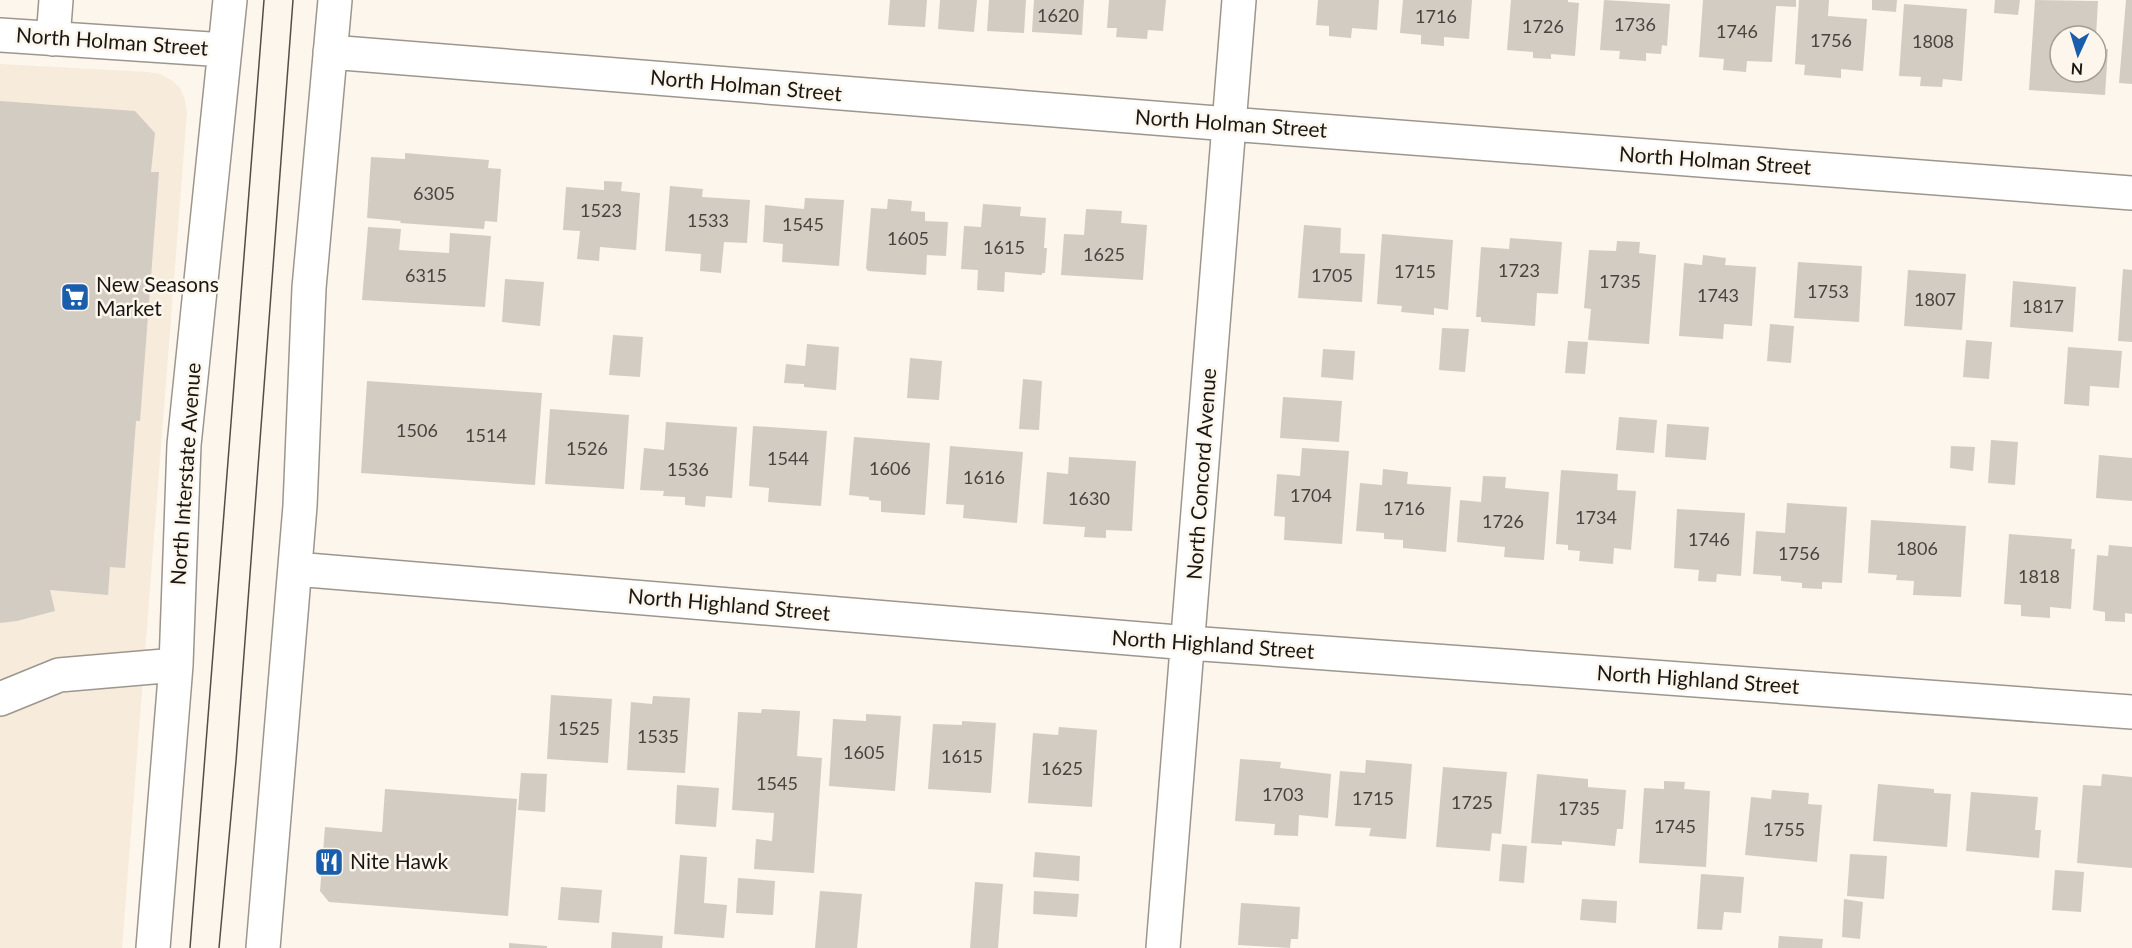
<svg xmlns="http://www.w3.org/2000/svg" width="2132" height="948" viewBox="0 0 2132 948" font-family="Lato,sans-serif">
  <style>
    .built { fill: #f7ebdb }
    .building { fill: #d3ccc3 }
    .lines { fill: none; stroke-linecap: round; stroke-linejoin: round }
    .minor-casing { stroke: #9d968d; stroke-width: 36 }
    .minor { stroke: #fff; stroke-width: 33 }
    .tram { stroke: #514e49; stroke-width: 1.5 }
    .labels { text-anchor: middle; stroke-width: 5; stroke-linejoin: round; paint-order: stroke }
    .number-label { font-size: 18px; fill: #48443f }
    .street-label { font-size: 21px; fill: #191713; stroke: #fdf6ec }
    .poi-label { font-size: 21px; fill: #191713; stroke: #fdf6ec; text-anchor: start }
  </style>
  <rect width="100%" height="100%" fill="#fdf6ec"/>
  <path class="built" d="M0,64L147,72L160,74L171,80L180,88L185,100L187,112L122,948H0Z"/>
  <path class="building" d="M890,0H927L925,27L888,25Z
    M940,0H977L974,32L938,29Z
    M989,0H1026L1024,33L987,31Z
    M1034,0H1084L1082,35L1032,32Z
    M1109,0H1166L1163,31L1148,30L1147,39L1116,37L1117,28H1107Z
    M1318,0H1379L1377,30L1352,28L1351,38L1329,36V26L1316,25Z
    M1403,0H1472L1469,39L1444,37V46L1421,44V35L1400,33Z
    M1511,0H1568V2L1579,3L1575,56L1551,54V59L1533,58V52L1507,50Z
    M1604,0L1670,4L1667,46L1662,45L1661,54L1646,53V61L1619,59L1620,51L1600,50Z
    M1703,0H1796V7L1776,6L1772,62L1747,61L1746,72L1723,70L1724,59L1699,57Z
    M1799,0H1829L1828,16L1867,19L1863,71L1841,69V78L1804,75L1805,65L1795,64Z
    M1872,0H1897L1896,12L1872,10Z
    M1995,0H2020L2018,15L1994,13Z
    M2035,0L2098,1L2096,36H2060V72H2096V49H2108L2105,95L2029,90Z
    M2126,0H2132V84L2119,83Z
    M1904,4L1967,9L1962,81L1943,79L1942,87L1920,86L1921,77L1899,76Z
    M0,101L135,111L155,133L151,172H159L140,421H136L125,568L110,567L108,595L50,590L55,611L17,621L0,623Z
    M405,153L489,160L488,168L501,169L497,222L485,221L484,229L400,223L401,221L367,218L371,157L405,159Z
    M604,181L622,182L621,191L640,193L636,250L600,247L599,261L577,259L580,231L563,230L566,187L604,190Z
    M670,186L703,189L702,197L750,200L747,243L724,242L721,273L700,271L701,254L665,251Z
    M805,198L844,200L839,266L782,262L783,244L763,242L765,205L804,209Z
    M888,199L912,201L911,211L925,212V221L948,222L946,256L927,255L926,275L868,271L866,268L871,208L887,209Z
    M983,204L1021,207L1020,216L1046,218L1044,248H1047L1045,273H1042V275L1005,272L1004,292L977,290L978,270L961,269L964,226L981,227Z
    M1086,209L1122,211L1121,223L1147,225L1143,280L1061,275L1064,234L1084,235Z
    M1304,225L1341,228L1340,253L1365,254L1362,302L1298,298Z
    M368,227L401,229L399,250L449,253L450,233L491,236L485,307L362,300Z
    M1382,234L1453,240L1448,310L1434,308V315L1401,312L1402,306L1377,304Z
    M1510,238L1562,242L1558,294L1537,293L1535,326L1481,322V317H1476L1481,247L1509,249Z
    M1617,241L1640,242L1639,253L1656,255L1649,344L1588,340L1591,309L1584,308L1589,250L1616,251Z
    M1703,255L1726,258L1725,265L1756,267L1752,326L1724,324L1723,339L1679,336L1684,263L1702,265Z
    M1798,262L1862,266L1859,322L1794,318Z
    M2123,269L2132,270V342L2118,341Z
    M1908,270L1966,274L1962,330L1904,326Z
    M505,279L544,282L540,326L502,322Z
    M2013,281L2076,287L2073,332L2010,327Z
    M1770,324L1794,326L1791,363L1767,361Z
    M1442,328L1469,329L1465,372L1439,370Z
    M613,335L643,337L640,377L609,375Z
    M1966,340L1992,342L1989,379L1963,377Z
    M1568,341L1588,342L1585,374L1565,373Z
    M807,344L839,347L836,390L804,387V384L784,383L786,364L805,366Z
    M2068,347L2122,351L2119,388L2090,386L2089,406L2064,404Z
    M1323,349L1355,351L1353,380L1321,377Z
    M910,358L942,361L939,400L907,398Z
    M1023,379L1042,381L1039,430L1019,429Z
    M367,381L542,393L535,485L361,473Z
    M1283,397L1342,401L1339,442L1280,438Z
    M550,409L629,415L624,489L545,484Z
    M1619,417L1657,420L1654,453L1616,450Z
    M666,422L737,427L732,498L706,496L705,507L685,505V497L663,496L664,491L640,490L644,448L664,450Z
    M1667,424L1709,427L1706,460L1665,457Z
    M753,426L827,431L821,506L768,502L769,488L749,486Z
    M854,437L930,443L925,515L881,512V501L869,500V497L849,495Z
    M1991,440L2018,442L2015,485L1988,483Z
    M950,446L1023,452L1017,523L963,518L964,505L946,504Z
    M1951,446L1975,447L1973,471L1950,468Z
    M1302,448L1349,451L1342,544L1284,540L1285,517L1274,516L1277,474L1300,476Z
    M2099,455L2132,458V501L2096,498Z
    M1069,457L1136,461L1132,531L1106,530V538L1084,537L1085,527L1043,524L1047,472L1068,474Z
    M1383,469L1408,472L1407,484L1451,487L1446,552L1403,548V540L1384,539V533L1356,531L1360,483L1382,485Z
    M1561,470L1618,474L1617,490L1636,491L1631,550L1614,548L1613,564L1579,561L1580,551L1568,550V545L1556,544Z
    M1483,476L1506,477L1505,488L1549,492L1544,560L1504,557L1505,547L1457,542L1460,500L1481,502Z
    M1787,503L1847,507L1842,583L1822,582V589L1802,588V583L1781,581V576L1753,574L1756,531L1785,533Z
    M1677,509L1745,513L1741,576L1717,574L1716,582L1698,581L1699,570L1674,568Z
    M1871,520L1966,526L1961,597L1913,595L1914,581L1896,580L1897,575L1868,573Z
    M2009,534L2072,539L2071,549H2075L2071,609L2050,607V618L2021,616V605L2004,604Z
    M2109,545L2132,547V614L2125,613V622L2105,621V612L2093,610L2097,555L2108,556Z
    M551,695L612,699L608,763L547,759Z
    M653,696L690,698L685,773L627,770L631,702L652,704Z
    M762,709L800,711L797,756L822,758L814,873L754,869L756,839L772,841L774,813L732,810L738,712L761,713Z
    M866,714L901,716L895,791L829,786L833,719L866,721Z
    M962,721L996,723L991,793L928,789L933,724L962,725Z
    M1059,727L1097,730L1092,807L1028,803L1033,733L1058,735Z
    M1240,759L1281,762L1280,768L1331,774L1328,818L1299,815L1298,836L1274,835L1275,824L1235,821Z
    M1366,760L1412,764L1406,839L1369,836L1371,828L1335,826L1340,771L1365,773Z
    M1443,767L1507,772L1501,834L1492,833L1490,851L1436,847Z
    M521,773L547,774L545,812L518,810Z
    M1537,774L1588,779V787L1626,790L1623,829H1617L1615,846L1562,841V845L1531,843Z
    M2102,774L2132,777V868L2077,863L2083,785L2101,786Z
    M1664,781L1685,782L1684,789L1710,791L1706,867L1639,863L1644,788L1664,789Z
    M1878,784L1934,789V793L1951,794L1947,847L1873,841Z
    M677,785L719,788L716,827L675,824Z
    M385,789L517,799L508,916L329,902L320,891L325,827L382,832Z
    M1772,790L1809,793L1808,804L1822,805L1817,862L1745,855L1751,797L1771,799Z
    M1971,792L2038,797L2035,830H2041L2039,858L1966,851Z
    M1502,844L1527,846L1524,883L1499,881Z
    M1035,852L1080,856L1079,881L1033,877Z
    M1850,854L1887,856L1884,899L1847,896Z
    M680,855L707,857L704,903L727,905L724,938L674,934Z
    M2055,870L2084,872L2081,912L2052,910Z
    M1701,874L1744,877L1741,913L1724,912L1722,930L1697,929Z
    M738,878L775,881L773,915L736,913Z
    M975,882L1003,884L998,948H970Z
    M561,887L602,890L599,923L558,920Z
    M820,891L862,894L857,948H815Z
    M1034,891L1079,894L1077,917L1033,914Z
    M1582,899L1617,901L1616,923L1580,920Z
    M1844,899L1863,902L1860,939L1842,937Z
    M1241,903L1300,907L1298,939H1291L1290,948L1238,945Z
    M612,932L663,936L662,948H611Z
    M1779,936L1823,939L1822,948H1778Z
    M509,943L547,946V948H509Z"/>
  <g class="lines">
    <g class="minor-casing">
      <path id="minor" d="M0,35L225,50
        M53,39L56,0
        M330,52L1229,124L2132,193
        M295,569L1189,643L2132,712
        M0,699L59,675L176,665
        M153,948L176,665L184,445L230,0
        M263,948L300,506L309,288L335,0
        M1163,948L1239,0"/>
    </g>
    <use href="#minor" class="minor"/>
    <path class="tram" d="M190,948L264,0
      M219,948L236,761L293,0"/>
  </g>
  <defs>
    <g id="supermarket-square" transform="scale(1.5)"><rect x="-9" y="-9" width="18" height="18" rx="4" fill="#195dad" stroke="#fdf6ec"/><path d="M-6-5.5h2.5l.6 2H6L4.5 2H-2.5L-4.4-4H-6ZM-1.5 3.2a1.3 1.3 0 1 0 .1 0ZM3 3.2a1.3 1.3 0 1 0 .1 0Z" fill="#fff"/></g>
    <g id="restaurant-square" transform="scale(1.5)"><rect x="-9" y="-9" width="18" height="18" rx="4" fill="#195dad" stroke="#fdf6ec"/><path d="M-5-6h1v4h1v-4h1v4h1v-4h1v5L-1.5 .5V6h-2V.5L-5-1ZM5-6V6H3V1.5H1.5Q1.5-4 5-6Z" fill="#fff"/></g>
  </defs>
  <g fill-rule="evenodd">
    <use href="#supermarket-square" x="75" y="297"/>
    <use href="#restaurant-square" x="329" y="862"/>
  </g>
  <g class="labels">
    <g class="number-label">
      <text x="1058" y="22">1620</text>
      <text x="1436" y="23">1716</text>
      <text x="1635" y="31">1736</text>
      <text x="1543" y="33">1726</text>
      <text x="1737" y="38">1746</text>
      <text x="1831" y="47">1756</text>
      <text x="1933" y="48">1808</text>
      <text x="434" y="200">6305</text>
      <text x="601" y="217">1523</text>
      <text x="708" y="227">1533</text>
      <text x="803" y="231">1545</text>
      <text x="908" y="245">1605</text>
      <text x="1004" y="254">1615</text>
      <text x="1104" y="261">1625</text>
      <text x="1519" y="277">1723</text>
      <text x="1415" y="278">1715</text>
      <text x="426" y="282">6315</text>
      <text x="1332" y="282">1705</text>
      <text x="1620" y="288">1735</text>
      <text x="1828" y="298">1753</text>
      <text x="1718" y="302">1743</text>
      <text x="1935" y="306">1807</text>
      <text x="2043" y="313">1817</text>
      <text x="417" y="437">1506</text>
      <text x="486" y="442">1514</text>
      <text x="587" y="455">1526</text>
      <text x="788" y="465">1544</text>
      <text x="890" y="475">1606</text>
      <text x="688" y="476">1536</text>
      <text x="984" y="484">1616</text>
      <text x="1311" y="502">1704</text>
      <text x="1089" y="505">1630</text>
      <text x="1404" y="515">1716</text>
      <text x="1596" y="524">1734</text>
      <text x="1503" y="528">1726</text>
      <text x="1709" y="546">1746</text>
      <text x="1917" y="555">1806</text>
      <text x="1799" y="560">1756</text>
      <text x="2039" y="583">1818</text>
      <text x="579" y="735">1525</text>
      <text x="658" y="743">1535</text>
      <text x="864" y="759">1605</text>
      <text x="962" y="763">1615</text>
      <text x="1062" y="775">1625</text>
      <text x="777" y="790">1545</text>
      <text x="1283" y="801">1703</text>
      <text x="1373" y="805">1715</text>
      <text x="1472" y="809">1725</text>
      <text x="1579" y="815">1735</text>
      <text x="1675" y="833">1745</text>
      <text x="1784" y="836">1755</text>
    </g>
    <g class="street-label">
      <text transform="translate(112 42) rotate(4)" y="7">North Holman Street</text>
      <text transform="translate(746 86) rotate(5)" y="7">North Holman Street</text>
      <text transform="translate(1231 124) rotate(4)" y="7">North Holman Street</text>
      <text transform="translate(1715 161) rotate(4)" y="7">North Holman Street</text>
      <text transform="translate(186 474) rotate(-86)" y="7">North Interstate Avenue</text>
      <text transform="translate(1202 474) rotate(-86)" y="7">North Concord Avenue</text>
      <text transform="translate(729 605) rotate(5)" y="7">North Highland Street</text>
      <text transform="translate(1213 645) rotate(4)" y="7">North Highland Street</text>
      <text transform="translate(1698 680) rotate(4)" y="7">North Highland Street</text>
    </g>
    <g class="poi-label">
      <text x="96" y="292">New Seasons<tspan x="96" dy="24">Market</tspan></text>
      <text x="350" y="869">Nite Hawk</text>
    </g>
  </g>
  <g transform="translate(2078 54) rotate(184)"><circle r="28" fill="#fdf6ec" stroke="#a29d95" stroke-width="1.5"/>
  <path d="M0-4.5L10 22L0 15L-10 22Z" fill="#195dad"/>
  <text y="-9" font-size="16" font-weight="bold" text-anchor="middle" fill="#191713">N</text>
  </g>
</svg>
